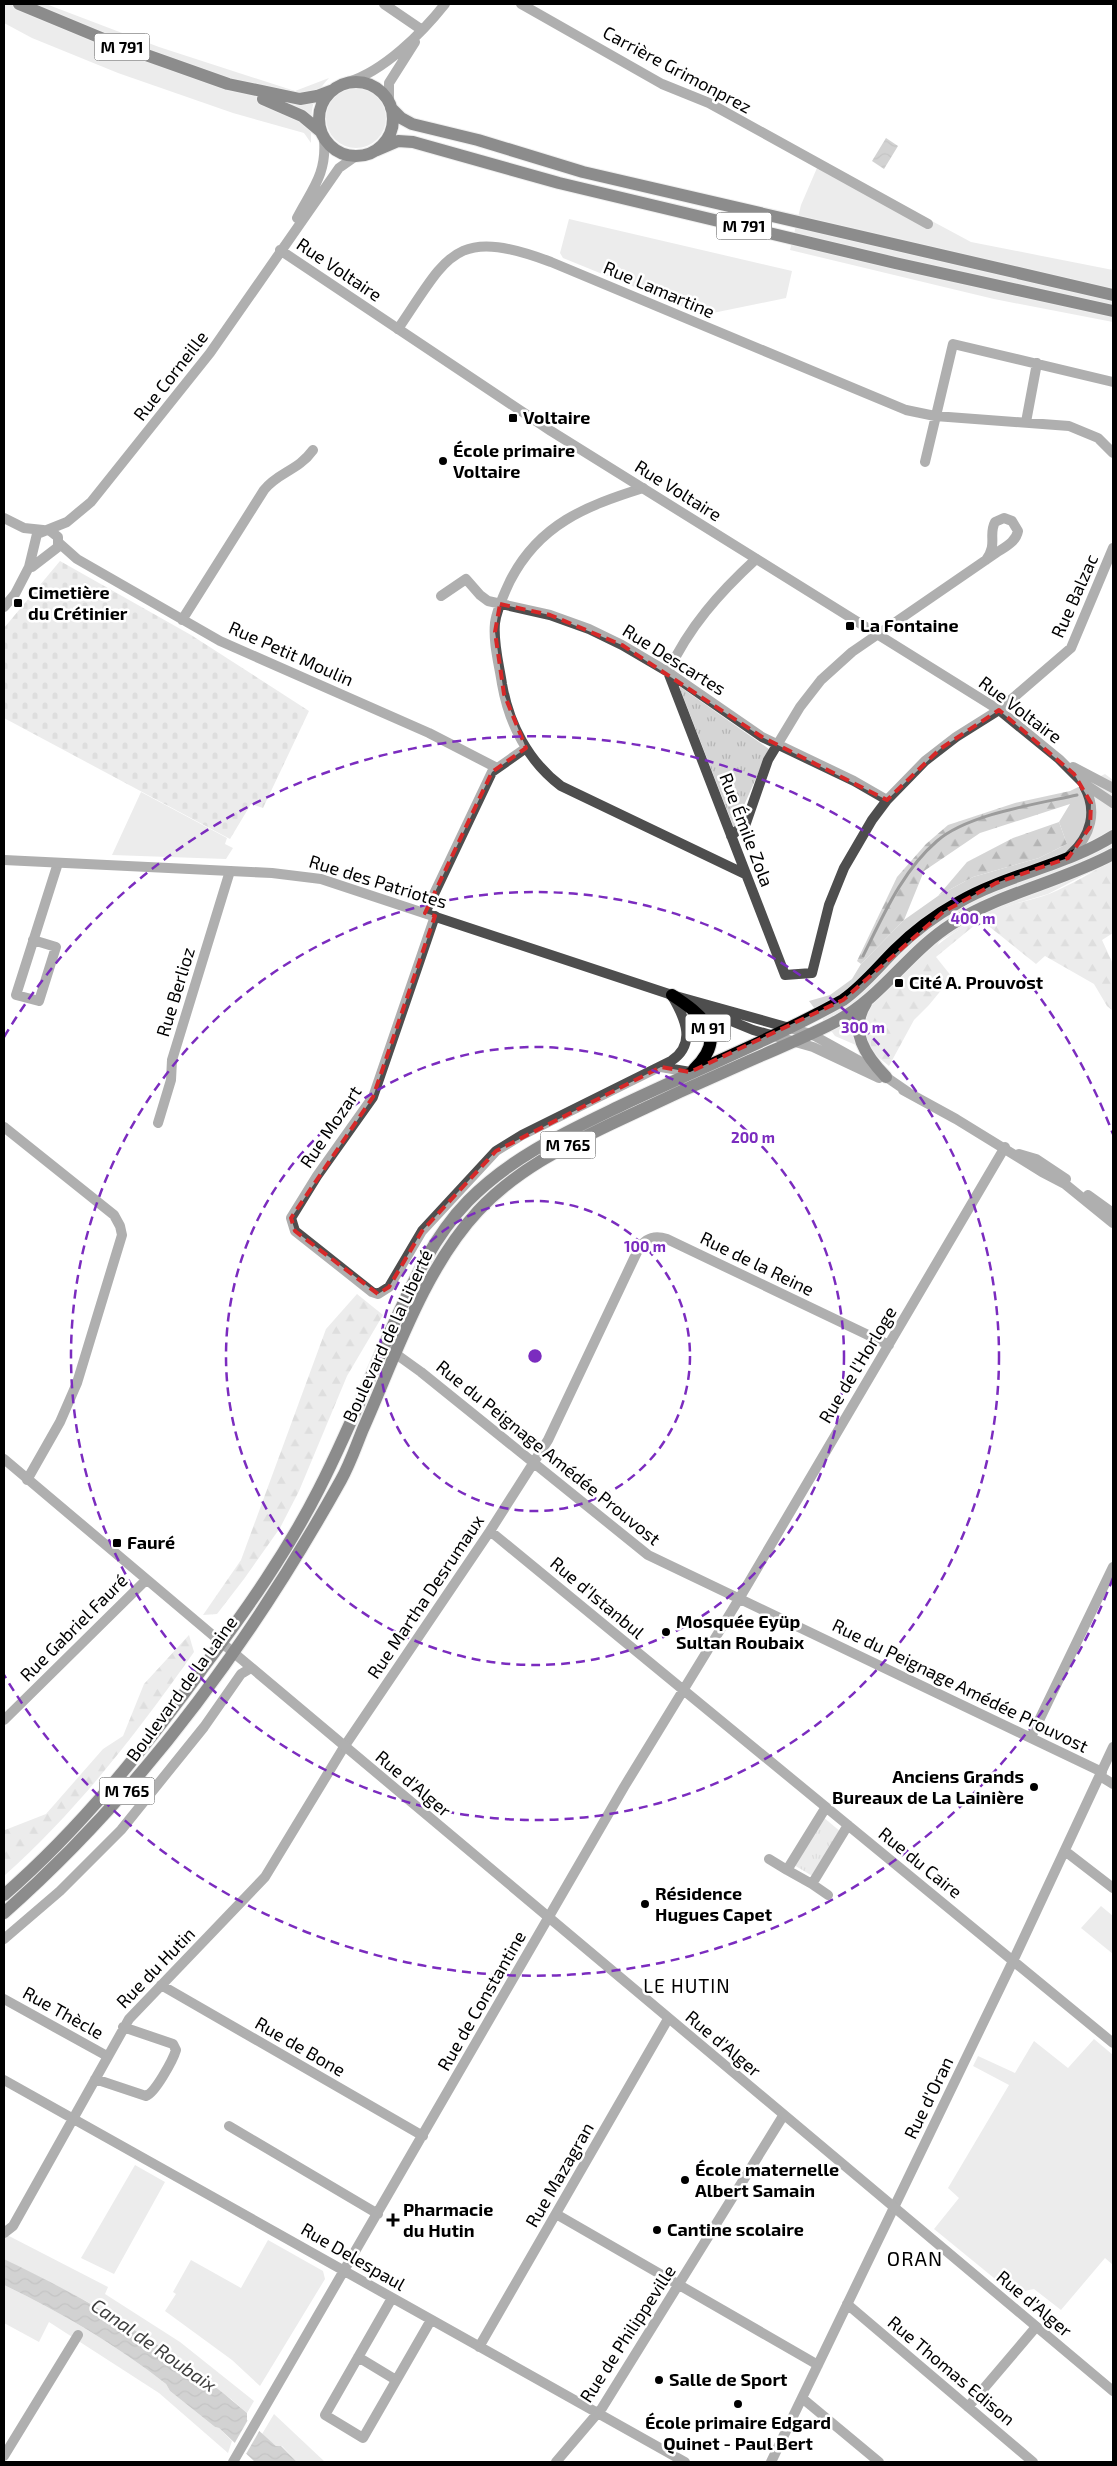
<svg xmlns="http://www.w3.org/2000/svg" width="1117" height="2466" viewBox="0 0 1117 2466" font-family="'Exo 2',sans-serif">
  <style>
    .grass { fill: #d5d5d5 }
    .forest { fill: url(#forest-firs) }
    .cemetery { fill: url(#cemetery-stones) }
    .park { fill: url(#park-tufts) }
    .water { fill: url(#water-waves) }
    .pier { fill: #fff }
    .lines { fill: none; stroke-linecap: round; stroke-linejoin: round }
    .stream { stroke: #9c9c9c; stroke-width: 3 }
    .primary-casing { stroke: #dbdbdb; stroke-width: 14 }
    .minor { stroke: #4e4e4e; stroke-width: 10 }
    .tertiary { stroke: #4e4e4e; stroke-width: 10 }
    .primary { stroke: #000; stroke-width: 12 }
    .marked { fill: none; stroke: #d62828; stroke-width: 4; stroke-dasharray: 10 6; stroke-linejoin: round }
    .ring { fill: none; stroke: #7b2cbf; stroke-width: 2.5; stroke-dasharray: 9 6 }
    .poi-dot { fill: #000; stroke: #fff; stroke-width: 2 }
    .labels { text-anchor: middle; stroke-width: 5; stroke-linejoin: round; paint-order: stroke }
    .shield { fill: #fff; stroke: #4c4c4c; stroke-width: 1 }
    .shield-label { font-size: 16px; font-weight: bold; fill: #000 }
    .street-label { font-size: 18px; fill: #000; stroke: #fff }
    .poi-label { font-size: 18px; font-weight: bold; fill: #000; stroke: #fff; text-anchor: start }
    .neighbourhood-label { font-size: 19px; letter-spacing: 1px; fill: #000; stroke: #fff }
    .water-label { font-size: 19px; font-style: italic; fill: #3d3d3d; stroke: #fff }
    .quarter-label { font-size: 20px; letter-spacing: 1px; fill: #000; stroke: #fff }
    .centre { fill: #7b2cbf; stroke: #fff; stroke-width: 2.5 }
    .ring-label { font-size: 15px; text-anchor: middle; font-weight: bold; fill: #7b2cbf; stroke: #fff; stroke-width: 5; stroke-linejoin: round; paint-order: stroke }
  </style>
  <defs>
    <pattern id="forest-firs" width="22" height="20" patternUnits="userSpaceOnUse" patternTransform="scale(1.25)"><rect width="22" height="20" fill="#d5d5d5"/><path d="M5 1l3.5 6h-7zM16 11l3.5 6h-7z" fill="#b5b5b5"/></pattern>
    <pattern id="cemetery-stones" width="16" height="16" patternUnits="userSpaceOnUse" patternTransform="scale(1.25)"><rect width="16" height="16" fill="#d5d5d5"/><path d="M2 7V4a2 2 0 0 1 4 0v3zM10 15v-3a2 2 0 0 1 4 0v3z" fill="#b5b5b5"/></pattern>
    <pattern id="park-tufts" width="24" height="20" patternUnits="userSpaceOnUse" patternTransform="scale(1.25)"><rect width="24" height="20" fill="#d5d5d5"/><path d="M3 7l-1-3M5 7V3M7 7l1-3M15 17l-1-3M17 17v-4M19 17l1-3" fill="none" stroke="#b5b5b5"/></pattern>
    <pattern id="water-waves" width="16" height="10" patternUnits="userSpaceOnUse" patternTransform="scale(1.25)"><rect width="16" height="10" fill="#9c9c9c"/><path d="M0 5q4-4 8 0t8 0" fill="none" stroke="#7d7d7d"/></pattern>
  </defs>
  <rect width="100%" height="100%" fill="#fff"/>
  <path class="grass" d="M4,4H46L159,47L295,91L329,78C308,100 312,114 311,143L304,133L233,113L118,73L32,38L4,23Z
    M326 118a30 30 0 1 1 60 0a30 30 0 1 1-60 0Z
    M820,161L971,242L1113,270V322L994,299L790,250L801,205Z
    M569,219L792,271L786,298L703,315L563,258L560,253Z
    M1105,774L1113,780V860L1048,894L1008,906L975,920L940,941L872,1052L835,1036L809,1001L830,995L852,979L861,964L904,920L938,896L973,877L1039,858L1067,844L1059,822L1070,804V791Z
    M141,792L227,838L225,844L233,848L226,859L112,855Z
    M1101,1906L1113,1916V1954L1081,1928Z
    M1094,2039L1113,2055V2265L1105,2258L1061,2310L1034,2289L1020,2292L1016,2296L934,2229L959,2198L948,2188L1009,2085L973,2066L978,2056L1015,2073L1034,2041L1068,2068Z
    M135,2165L165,2182L114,2274L81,2258Z
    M4,2236H9L108,2287L105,2294L180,2342L254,2401L247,2413L231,2399L118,2320L86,2301L4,2259Z
    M268,2240L323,2271L325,2279L260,2386L232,2360L165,2311L176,2294L173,2292L191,2260L241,2288Z
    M4,2285C62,2313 115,2344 166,2384L170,2391L215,2427L219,2428L232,2441L228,2453L159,2393L49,2322L39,2342L4,2323Z
    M274,2414L325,2462H297L282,2446H276L262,2434Z"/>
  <path class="forest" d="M1070,791V804L980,833L924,871L904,920L861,964L857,961L897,877L926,844L948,825L1015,803Z
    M1059,822L1067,844L1039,858L973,877L938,896L967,862L1013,838Z
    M1113,860V933L1102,940L1113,964V1011L1107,1006L1094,984L1045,956L1036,964L981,920L936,957L952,977L929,1005L914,1020L889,1066L872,1052C867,1020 876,1015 894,991C925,951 960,922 1008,906C1022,901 1036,899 1049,894C1071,885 1092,872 1113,860Z
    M357,1294L383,1315L347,1376L299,1491L280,1528L244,1579L217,1614L203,1615L241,1560L326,1329Z
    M189,1635L194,1652C137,1733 78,1810 4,1876L5,1830L46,1814L103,1749L123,1736L144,1684Z"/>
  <path class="cemetery" d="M60,561L191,635L309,711L263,808L251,804L230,839L4,718V628Z"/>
  <path class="park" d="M679,686L769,749L734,828Z
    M823,1817L841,1832L814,1877L794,1865Z"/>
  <path class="water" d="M886,138L898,146L884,169L872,161Z
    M4,2259C90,2300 175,2350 247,2413V2420L276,2446H281L297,2462H255L219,2428L215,2427L170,2391L166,2384C115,2344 62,2313 4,2285Z"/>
  <path class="pier" d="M249,2418L261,2428L246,2454L233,2446Z"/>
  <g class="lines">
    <path class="stream" d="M863,956C883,916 902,871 937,841C968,814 1037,804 1077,795"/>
    <g class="primary-casing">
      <path id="primary" d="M19,4L118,45L228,84L300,99L317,96L333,90
        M319 119a37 37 0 1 1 74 0a37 37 0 1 1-74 0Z
        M263,99L302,116L320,131
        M391,108L401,118L412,124L478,140L583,172L1113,295
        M377,150L398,141L413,142L559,183L895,263L1113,311
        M672,995C701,1014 730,1035 694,1069
        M866,1003C848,1031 866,1056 886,1077
        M4,1895C81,1828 145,1748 205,1665C247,1609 287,1552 319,1489C345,1438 367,1385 390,1332C411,1286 432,1238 468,1201C510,1158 564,1133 618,1107C693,1071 771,1040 843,1000C863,986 878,967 895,950C914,931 936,915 959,902C1008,874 1065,866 1113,836
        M4,1913C141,1792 252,1640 341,1480C350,1464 356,1446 363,1429C395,1357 424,1269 478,1211C515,1171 563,1147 611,1124C657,1102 703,1081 749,1061C778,1048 809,1036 837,1021C882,997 909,951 952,924C1003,892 1061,882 1113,854"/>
    </g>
    <path class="minor" d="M384,4L422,30
      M521,4L662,84L709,103L928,224
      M348,82C384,71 422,33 445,4
      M389,103V83L415,42
      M398,329C449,254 454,226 551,262L906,410L935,416L1069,426L1098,438L1113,453
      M1026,422L1037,363
      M925,462L953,344L1113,382
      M643,488C586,506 539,524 510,581C504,594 497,608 495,623C493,643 499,664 502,684C509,724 528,761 561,786L745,874
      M4,518L24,528L43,530
      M59,543L77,559L220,641L429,733L497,768
      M756,559C719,593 689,627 668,672L785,975L812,973L829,905L844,868L872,820L887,800L925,761L956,737L999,710L1071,648L1113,548
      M441,596L466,579L480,595L488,601L550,615L589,629L622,645L668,672L762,737L854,781L887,800
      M182,620L264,490C278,472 298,471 313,450
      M731,836L746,823L768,760L800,707L821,680L852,652L996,553C1005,547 1016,542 1018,531L1012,521L1004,518L995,522C988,535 998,544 986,560
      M425,913L492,772L526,748
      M435,916L373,1097L317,1176L291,1218L295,1231L372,1292L378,1294L389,1287L422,1231L496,1151L522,1135L671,1061C697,1044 685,1018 672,996
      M33,940L56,947L39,1001L16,995L58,863
      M661,1067L690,1072
      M158,1123L171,1080L172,1060L230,871
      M4,1127L114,1215L120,1226L122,1235L77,1383L60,1422L27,1480
      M389,1349L421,1372L648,1555L1102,1772
      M4,1459L222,1643
      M490,1531L1113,2043
      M4,1720L146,1580
      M1031,1737L1113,1567
      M1100,1776L1113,1784
      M826,1807L787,1870L812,1884L848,1825
      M1065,1851L1113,1888
      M769,1859L787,1870
      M812,1884L828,1895
      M4,1939L60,1891L121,1830L204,1727L241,1674L251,1668
      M161,1985L423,2136
      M4,1999L107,2056
      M95,2079L146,2096C155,2093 173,2060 176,2050L173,2044L123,2027
      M4,2080L685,2462
      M229,2126L378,2214
      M556,2214L818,2365
      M4,2233L13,2226L129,2019L265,1877L344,1747L490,1531L548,1440L638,1250C645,1238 655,1235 667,1239L889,1345
      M392,2298L325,2415L363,2438L431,2320
      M847,2304L1033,2462
      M479,2347L668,2019
      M358,2357L396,2380
      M802,2398L879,2462
      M968,2407L1036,2327
      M4,2456L78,2335
      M233,2462L624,1787L739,1599L1005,1147
      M556,2462L602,2408L783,2116
      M771,2462L1013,1961L1113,1747"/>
    <path class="tertiary" d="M297,218C312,189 327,174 324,139
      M280,250L551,431L999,710L1059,759L1083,783L1113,803
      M32,567L58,547V537L49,530
      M4,607L15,594L29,567L37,534L67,522L91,502L210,353L339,168L356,156
      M1073,767L1113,788
      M1070,855C1091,836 1098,811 1084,786
      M4,860L272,873L321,879L672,995L811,1034L876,1070L908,1092
      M690,1004L753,1030L813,1047L879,1078
      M903,1090L956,1119L1042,1172L1065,1184L1113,1223
      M1019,1154L1036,1159L1066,1179
      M1088,1195L1113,1213
      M222,1643L1113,2391"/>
    <use href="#primary" class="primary"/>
  </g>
  <path d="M0 0H1117V2466H0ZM500,604L550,615L622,645L762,737L887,800L940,749L999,710L1074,774L1091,803L1090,827L1068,858L996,883L943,912L843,1000L690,1072L661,1067L496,1151L422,1231L389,1287L378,1294L295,1231L291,1218L373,1097L435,916L425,913L492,772L526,748L504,694L495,632Z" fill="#fff" fill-opacity=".55" fill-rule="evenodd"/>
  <path class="marked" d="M500,604L550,615L622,645L762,737L887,800L940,749L999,710L1074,774L1091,803L1090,827L1068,858L996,883L943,912L843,1000L690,1072L661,1067L496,1151L422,1231L389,1287L378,1294L295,1231L291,1218L373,1097L435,916L425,913L492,772L526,748L504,694L495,632Z"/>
  <g class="ring">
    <circle cx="535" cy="1356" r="155"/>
    <circle cx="535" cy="1356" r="309"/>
    <circle cx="535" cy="1356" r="464"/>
    <path d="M1113 1578A619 619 0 0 1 4 1675M4 1037A619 619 0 0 1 1113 1134"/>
  </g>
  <g class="poi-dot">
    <rect x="508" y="413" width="10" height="10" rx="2.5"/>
    <circle cx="443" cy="461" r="5"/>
    <rect x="13" y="598" width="10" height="10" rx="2.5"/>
    <rect x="845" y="621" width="10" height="10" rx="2.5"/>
    <rect x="894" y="978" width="10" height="10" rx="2.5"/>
    <rect x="112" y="1538" width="10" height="10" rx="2.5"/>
    <circle cx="666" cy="1632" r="5"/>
    <circle cx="1034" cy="1787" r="5"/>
    <circle cx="645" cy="1904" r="5"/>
    <circle cx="685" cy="2180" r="5"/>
    <path d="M390.5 2212.5h5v5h5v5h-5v5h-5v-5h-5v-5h5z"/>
    <circle cx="657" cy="2230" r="5"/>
    <circle cx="659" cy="2380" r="5"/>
    <circle cx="738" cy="2404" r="5"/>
  </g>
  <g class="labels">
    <g class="shield">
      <rect x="94.5" y="33.5" width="55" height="27" rx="4"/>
      <rect x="716.5" y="212.5" width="55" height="27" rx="4"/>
      <rect x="685.5" y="1014.5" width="45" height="27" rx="4"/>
      <rect x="540.5" y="1131.5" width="55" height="27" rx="4"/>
      <rect x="99.5" y="1777.5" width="55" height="27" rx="4"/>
    </g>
    <g class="shield-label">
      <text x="122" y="53">M 791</text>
      <text x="744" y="232">M 791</text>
      <text x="708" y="1034">M 91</text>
      <text x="568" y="1151">M 765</text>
      <text x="127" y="1797">M 765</text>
    </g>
    <g class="street-label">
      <text transform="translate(677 70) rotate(28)" y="6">Carrière Grimonprez</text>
      <text transform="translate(339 270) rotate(34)" y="6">Rue Voltaire</text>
      <text transform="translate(659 290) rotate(23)" y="6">Rue Lamartine</text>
      <text transform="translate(171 376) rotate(-52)" y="6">Rue Corneille</text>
      <text transform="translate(678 491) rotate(32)" y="6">Rue Voltaire</text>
      <text transform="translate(1075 596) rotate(-66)" y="6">Rue Balzac</text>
      <text transform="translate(291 654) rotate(24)" y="6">Rue Petit Moulin</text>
      <text transform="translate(674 660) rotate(32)" y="6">Rue Descartes</text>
      <text transform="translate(1020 710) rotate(37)" y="6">Rue Voltaire</text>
      <text transform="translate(746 830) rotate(69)" y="6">Rue Émile Zola</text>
      <text transform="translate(378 882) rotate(17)" y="6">Rue des Patriotes</text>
      <text transform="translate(176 992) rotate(-73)" y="6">Rue Berlioz</text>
      <text transform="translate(331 1127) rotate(-56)" y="6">Rue Mozart</text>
      <text transform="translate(757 1264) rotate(26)" y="6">Rue de la Reine</text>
      <text transform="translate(388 1336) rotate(-65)" y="6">Boulevard de la Liberté</text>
      <text transform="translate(858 1365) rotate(-59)" y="6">Rue de l'Horloge</text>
      <text transform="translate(548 1453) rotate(39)" y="6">Rue du Peignage Amédée Prouvost</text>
      <text transform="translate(426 1597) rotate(-56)" y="6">Rue Martha Desrumaux</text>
      <text transform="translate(597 1598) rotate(40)" y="6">Rue d'Istanbul</text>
      <text transform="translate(74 1628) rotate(-45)" y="6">Rue Gabriel Fauré</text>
      <text transform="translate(960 1686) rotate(26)" y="6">Rue du Peignage Amédée Prouvost</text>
      <text transform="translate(182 1689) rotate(-54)" y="6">Boulevard de la Laine</text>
      <text transform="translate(413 1784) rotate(40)" y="6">Rue d'Alger</text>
      <text transform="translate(920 1863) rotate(39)" y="6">Rue du Caire</text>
      <text transform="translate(156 1968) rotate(-46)" y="6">Rue du Hutin</text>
      <text transform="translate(482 2001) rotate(-60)" y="6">Rue de Constantine</text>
      <text transform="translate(63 2013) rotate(29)" y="6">Rue Thècle</text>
      <text transform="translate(723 2044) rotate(40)" y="6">Rue d'Alger</text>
      <text transform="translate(300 2047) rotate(30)" y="6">Rue de Bone</text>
      <text transform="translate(929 2098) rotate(-64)" y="6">Rue d'Oran</text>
      <text transform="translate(560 2175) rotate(-60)" y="6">Rue Mazagran</text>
      <text transform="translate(353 2257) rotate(30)" y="6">Rue Delespaul</text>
      <text transform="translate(1034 2304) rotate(40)" y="6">Rue d'Alger</text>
      <text transform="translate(628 2334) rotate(-57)" y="6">Rue de Philippeville</text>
      <text transform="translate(951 2371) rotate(40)" y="6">Rue Thomas Edison</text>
    </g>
    <g class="poi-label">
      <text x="523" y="424">Voltaire</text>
      <text x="453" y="457">École primaire<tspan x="453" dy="21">Voltaire</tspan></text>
      <text x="28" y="599">Cimetière<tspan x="28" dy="21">du Crétinier</tspan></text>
      <text x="860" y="632">La Fontaine</text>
      <text x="909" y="989">Cité A. Prouvost</text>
      <text x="127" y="1549">Fauré</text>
      <text x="676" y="1628">Mosquée Eyüp<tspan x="676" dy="21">Sultan Roubaix</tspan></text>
      <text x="1024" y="1783" text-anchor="end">Anciens Grands<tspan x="1024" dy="21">Bureaux de La Lainière</tspan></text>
      <text x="655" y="1900">Résidence<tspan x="655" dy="21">Hugues Capet</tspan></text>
      <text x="695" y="2176">École maternelle<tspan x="695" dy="21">Albert Samain</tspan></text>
      <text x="403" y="2216">Pharmacie<tspan x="403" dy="21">du Hutin</tspan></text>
      <text x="667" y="2236">Cantine scolaire</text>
      <text x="669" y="2386">Salle de Sport</text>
      <text x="738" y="2429" text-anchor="middle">École primaire Edgard<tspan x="738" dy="21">Quinet - Paul Bert</tspan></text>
    </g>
    <g class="neighbourhood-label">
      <text x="687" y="1993">LE HUTIN</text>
    </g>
    <g class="water-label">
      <text transform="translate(154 2345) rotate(35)" y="7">Canal de Roubaix</text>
    </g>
    <g class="quarter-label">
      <text x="915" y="2266">ORAN</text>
    </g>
  </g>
  <circle cx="535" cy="1356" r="8" class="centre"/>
  <g class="ring-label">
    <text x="973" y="924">400 m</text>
    <text x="863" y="1033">300 m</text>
    <text x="753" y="1143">200 m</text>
    <text x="645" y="1252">100 m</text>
  </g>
  <rect width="1117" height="2466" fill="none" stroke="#000000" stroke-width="10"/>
</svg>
